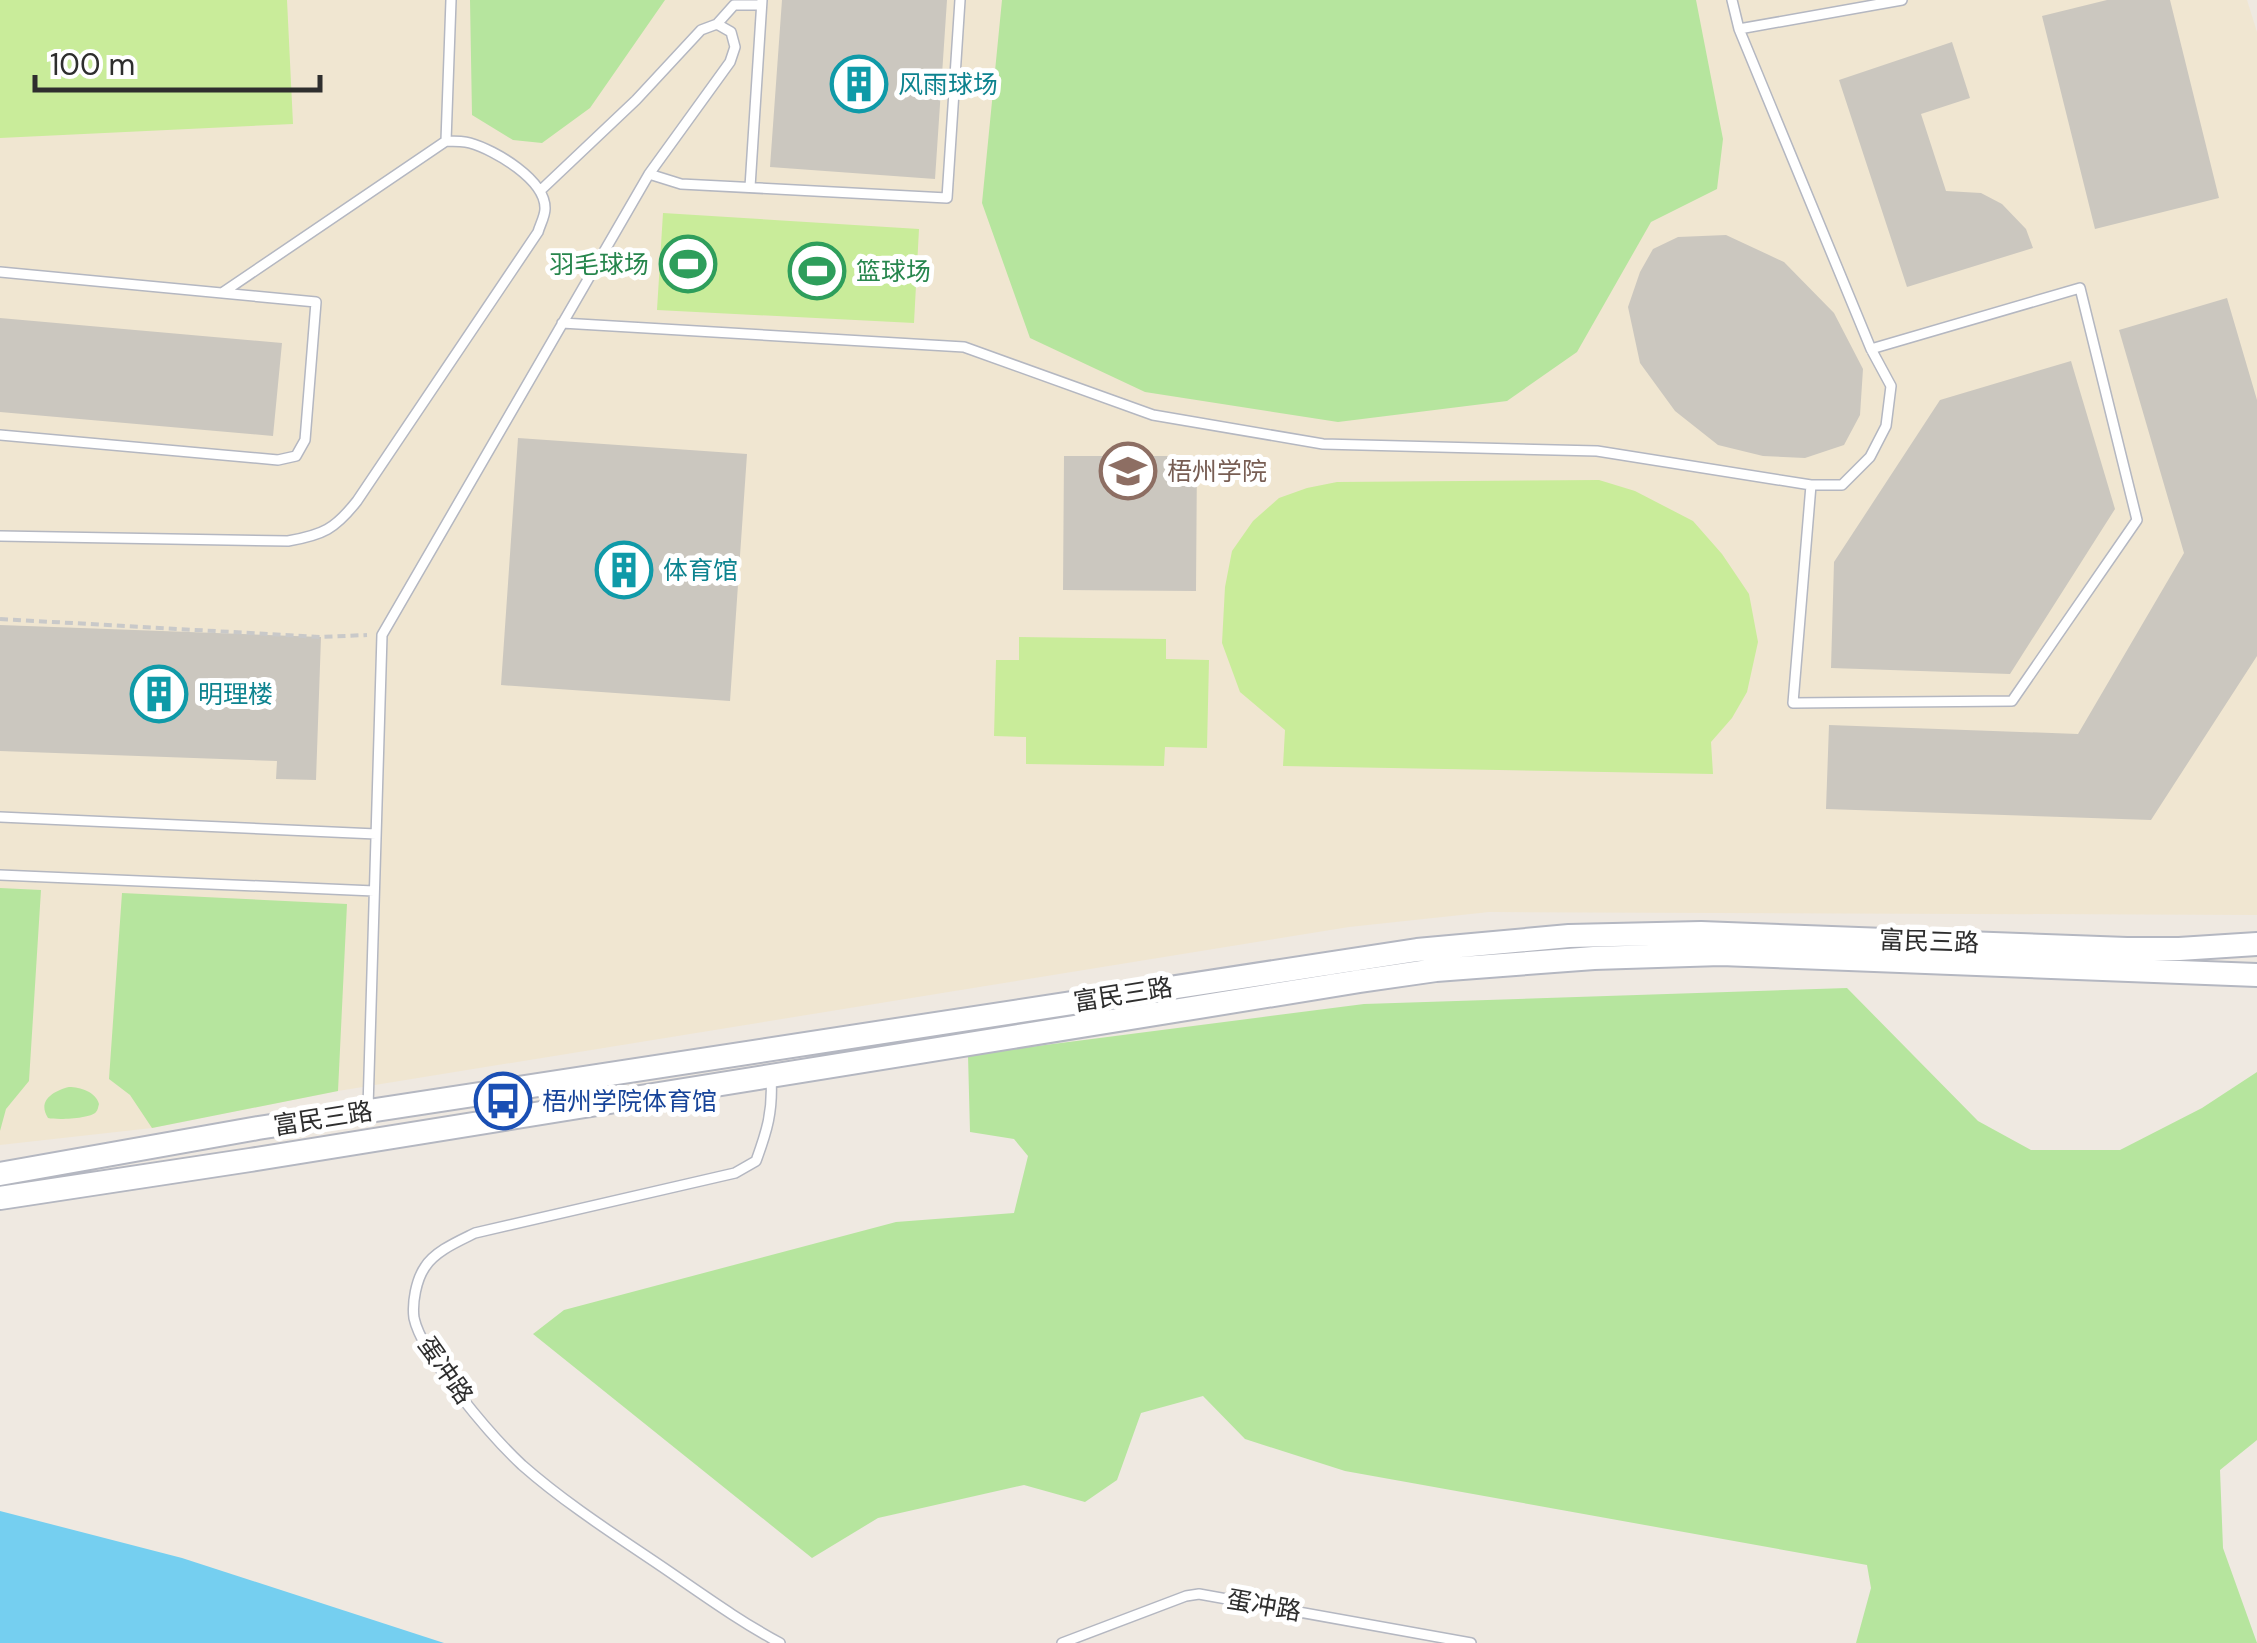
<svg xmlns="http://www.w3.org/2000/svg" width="2257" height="1643" viewBox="0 0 2257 1643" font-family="'DM Sans','Noto Sans SC',sans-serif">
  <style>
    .education { fill: #f0e6d1 }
    .green { fill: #b6e59e }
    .pitch { fill: #c9ec9a }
    .water { fill: #75cff0 }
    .building { fill: #cbc7bf }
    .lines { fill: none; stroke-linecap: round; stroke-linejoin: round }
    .lane-casing { stroke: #b4b7c1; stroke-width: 12 }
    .secondary-casing { stroke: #b4b7c1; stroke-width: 26 }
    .path { stroke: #c9c9c9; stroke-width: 4; stroke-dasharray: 8 5; stroke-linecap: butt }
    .lane { stroke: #fff; stroke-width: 9 }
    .secondary { stroke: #fff; stroke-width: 22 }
    .labels { text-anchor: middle; stroke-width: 10; stroke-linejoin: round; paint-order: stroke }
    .culture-label { font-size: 25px; fill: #0d838f; stroke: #fff; text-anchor: start }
    .leisure-label { font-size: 25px; fill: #27864d; stroke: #fff; text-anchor: end }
    .education-label { font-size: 25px; fill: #785e54; stroke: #fff; text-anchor: start }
    .street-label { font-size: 25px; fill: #2e2e2e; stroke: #fff }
    .transit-label { font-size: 25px; fill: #164399; stroke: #fff; text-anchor: start }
  </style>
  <rect width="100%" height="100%" fill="#efe9e1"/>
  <path class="education" d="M0,0H2247L2257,32V915L1489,912L1349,927L338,1091L152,1128L0,1145Z"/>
  <path class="green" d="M470,0H665L590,108L542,143L513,140L472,115Z
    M1002,0H1696L1723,139L1717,189L1651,222L1577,352L1507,401L1338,422L1145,392L1030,338L982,203Z
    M0,888L41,890L29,1081L6,1109L0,1131Z
    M122,893L347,904L338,1091L152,1128L130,1095L109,1079Z
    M1847,988L1978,1121L2031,1150H2120L2202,1108L2257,1072V1440L2220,1470L2223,1548L2257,1643H1856L1871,1588L1867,1565L1345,1471L1245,1439L1203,1396L1141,1413L1117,1480L1085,1502L1024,1485L878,1518L812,1558L533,1334L564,1310L896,1222L1014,1213L1028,1156L1014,1139L970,1132L968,1055L1364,1004Z
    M69,1087C80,1087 96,1092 99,1104C98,1107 98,1110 96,1112C90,1119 57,1120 48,1118C37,1101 53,1091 69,1087Z"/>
  <path class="pitch" d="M0,0H287L293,124L0,138Z
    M663,213L919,229L914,323L657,310Z
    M1599,480L1635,491L1693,521L1722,554L1749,594L1758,642L1747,692L1732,718L1711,742L1713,774L1283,766L1285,730L1240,692L1222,643L1225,587L1232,551L1253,521L1279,498L1307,488L1337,482Z
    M1019,637L1166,639V659L1209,660L1207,748L1165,747L1164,766L1026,764V737L994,736L996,660H1019Z"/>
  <path class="water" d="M0,1511L182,1558L444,1643H0Z"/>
  <path class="building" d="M782,0H947L935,179L770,167Z
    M2107,0H2170L2219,198L2095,229L2042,16Z
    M1952,42L1970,98L1921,114L1946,191L1981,193L2002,204L2026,229L2033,248L1907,287L1839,80Z
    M1726,235L1784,262L1834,313L1863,369L1860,415L1844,445L1805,458L1763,456L1718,445L1675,411L1640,363L1628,307L1640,272L1653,249L1678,237Z
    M2227,298L2257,400V656L2151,820L1826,809L1829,725L2078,734L2184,553L2119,330Z
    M0,318L282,343L273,436L0,412Z
    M2071,361L2115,509L2010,674L1831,668L1834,562L1940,400Z
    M518,438L747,454L730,701L501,685Z
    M1064,456H1197L1196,591L1063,590Z
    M0,625L321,637L316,780L276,779L277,761L0,751Z"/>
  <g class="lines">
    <g class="lane-casing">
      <path id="lane" d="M717,24L734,5H761
        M1739,29L1902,0
        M446,141L451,0
        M649,174L681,184L947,198L960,0
        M750,187L762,0
        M0,272L316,302L305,440L296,456L278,460L0,435
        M562,323L964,347L1153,415L1323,444L1597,451L1811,485H1842L1870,457L1886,426L1891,386L1871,349L1739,29L1732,0
        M1811,485L1793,703L2012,701L2137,520L2080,288L1871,349
        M0,536L288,541C323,535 335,529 357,501L538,232C540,225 545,216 545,209C546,180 495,150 470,143C463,141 454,141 446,141L222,293
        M0,817L376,834
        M0,875L374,891
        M771,1079C773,1111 767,1131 756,1161L735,1173L475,1233C459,1241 435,1251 425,1267C416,1280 412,1303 414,1318C422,1356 493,1438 522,1465C564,1502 612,1533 658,1564C698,1591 737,1620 780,1643
        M368,1108L382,635L649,174L730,62L735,47L731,32L717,24L701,30L636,100L542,189
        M1062,1643L1186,1596L1199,1594L1471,1643"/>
    </g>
    <g class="secondary-casing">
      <path id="secondary" d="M0,1174L258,1128L1417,950L1569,936L1701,933L2127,949H2179L2257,944
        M0,1198L250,1160L1360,981L1436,970L1594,958L1721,954L2257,975"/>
    </g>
    <path class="path" d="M0,619L321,637L367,635"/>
    <use href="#lane" class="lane"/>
    <use href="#secondary" class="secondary"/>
  </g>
  <defs>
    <g id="building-ring" transform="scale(2.875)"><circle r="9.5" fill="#fff" stroke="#0f9aa8" stroke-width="1.5"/><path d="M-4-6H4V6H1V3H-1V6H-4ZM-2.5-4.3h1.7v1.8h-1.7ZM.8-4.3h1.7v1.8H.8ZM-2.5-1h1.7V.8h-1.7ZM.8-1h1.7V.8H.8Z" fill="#0f9aa8"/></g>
    <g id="stadium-ring" transform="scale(2.875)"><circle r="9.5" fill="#fff" stroke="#2e9e5b" stroke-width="1.5"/><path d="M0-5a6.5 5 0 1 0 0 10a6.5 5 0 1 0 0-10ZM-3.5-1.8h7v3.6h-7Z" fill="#2e9e5b"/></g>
    <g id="university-ring" transform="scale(2.875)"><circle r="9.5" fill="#fff" stroke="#8d6e63" stroke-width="1.5"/><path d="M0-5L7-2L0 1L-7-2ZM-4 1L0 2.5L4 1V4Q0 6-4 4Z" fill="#8d6e63"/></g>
    <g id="bus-ring" transform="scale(2.875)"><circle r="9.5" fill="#fff" stroke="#1a4fb4" stroke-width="1.5"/><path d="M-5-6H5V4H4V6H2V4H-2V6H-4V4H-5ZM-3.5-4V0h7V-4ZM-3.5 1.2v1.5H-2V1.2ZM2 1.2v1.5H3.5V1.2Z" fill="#1a4fb4"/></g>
  </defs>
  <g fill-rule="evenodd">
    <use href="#building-ring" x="859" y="84"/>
    <use href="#stadium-ring" x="688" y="264"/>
    <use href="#stadium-ring" x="817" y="271"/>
    <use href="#university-ring" x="1128" y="471"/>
    <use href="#building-ring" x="624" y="570"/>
    <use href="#building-ring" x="159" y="694"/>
    <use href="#bus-ring" x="503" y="1101"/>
  </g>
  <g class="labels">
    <g class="culture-label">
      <text x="898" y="93">风雨球场</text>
      <text x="663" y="579">体育馆</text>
      <text x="198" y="703">明理楼</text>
    </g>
    <g class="leisure-label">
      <text x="649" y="273">羽毛球场</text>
      <text x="856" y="280" text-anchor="start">篮球场</text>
    </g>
    <g class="education-label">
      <text x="1167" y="480">梧州学院</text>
    </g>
    <g class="street-label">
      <text transform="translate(1929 941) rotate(2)" y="9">富民三路</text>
      <text transform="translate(1123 994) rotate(-9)" y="9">富民三路</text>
      <text transform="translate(323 1118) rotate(-9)" y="9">富民三路</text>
      <text transform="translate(446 1370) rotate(55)" y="9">蛋冲路</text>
      <text transform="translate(1264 1605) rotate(10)" y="9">蛋冲路</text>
    </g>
    <g class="transit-label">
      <text x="542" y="1110">梧州学院体育馆</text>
    </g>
  </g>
  <path d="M35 75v15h285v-15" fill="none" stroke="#2e2e2e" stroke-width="5"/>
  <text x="50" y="75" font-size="30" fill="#2e2e2e" stroke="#ffffff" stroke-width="8" paint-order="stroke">100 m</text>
</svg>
